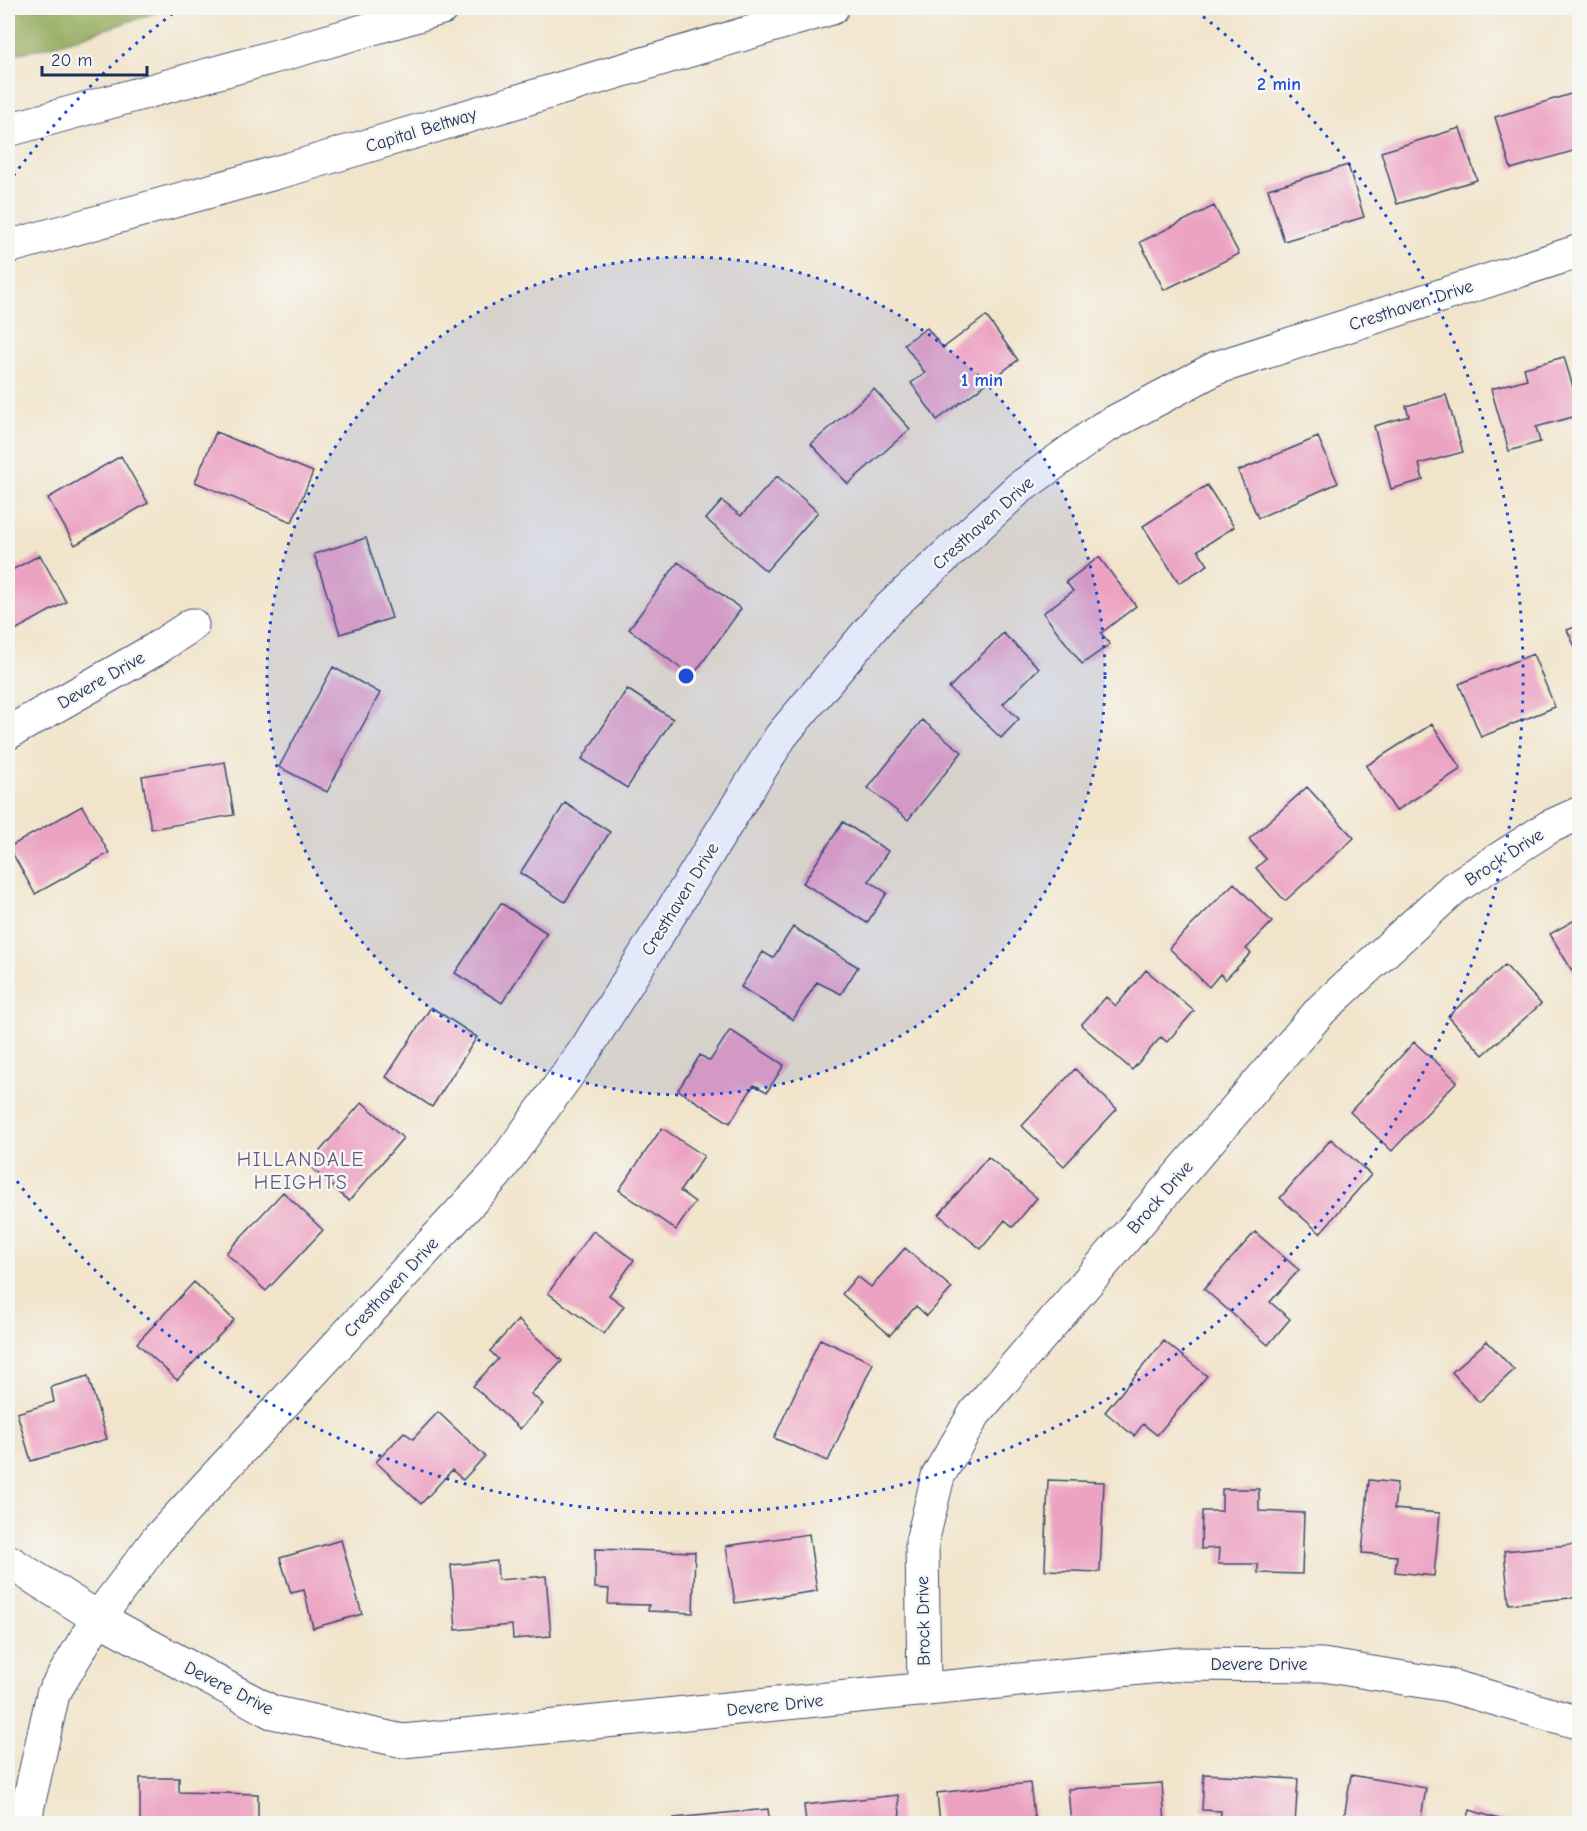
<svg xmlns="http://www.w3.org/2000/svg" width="1587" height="1831" viewBox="0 0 1587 1831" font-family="'Comic Neue',sans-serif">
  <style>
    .forest { fill: #95ac5e; stroke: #586e5e; stroke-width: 1.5 }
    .building { fill: #eca3c2 }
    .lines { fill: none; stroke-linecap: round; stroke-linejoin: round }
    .minor-casing { stroke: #3b4a6e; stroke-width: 35 }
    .highway-casing { stroke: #3b4a6e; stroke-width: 35 }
    .minor { stroke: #fff; stroke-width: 33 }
    .highway { stroke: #fff; stroke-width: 33 }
    .ring { fill: none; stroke: #1d4ed8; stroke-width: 3; stroke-dasharray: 3 6 }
    .labels { text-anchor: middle; stroke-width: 5; stroke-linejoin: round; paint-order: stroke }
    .street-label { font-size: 18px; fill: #1b2f5e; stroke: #f6f6f2 }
    .neighbourhood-label { font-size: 20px; letter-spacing: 1.5px; fill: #645881; stroke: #f6f6f2 }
    .centre { fill: #1d4ed8; stroke: #f6f6f2; stroke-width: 3 }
    .ring-label { font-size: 18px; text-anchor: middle; font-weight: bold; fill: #1d4ed8; stroke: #f6f6f2; stroke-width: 5; stroke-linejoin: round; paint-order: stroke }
  </style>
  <rect width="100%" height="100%" fill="#f6f6f2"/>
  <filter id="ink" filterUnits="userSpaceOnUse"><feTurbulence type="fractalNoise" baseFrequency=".0167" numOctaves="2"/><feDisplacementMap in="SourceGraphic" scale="12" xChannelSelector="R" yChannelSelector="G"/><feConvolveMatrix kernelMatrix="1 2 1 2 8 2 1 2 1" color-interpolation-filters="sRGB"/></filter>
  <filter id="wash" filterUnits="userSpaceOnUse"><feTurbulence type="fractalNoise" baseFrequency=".008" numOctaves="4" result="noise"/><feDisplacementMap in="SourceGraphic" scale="24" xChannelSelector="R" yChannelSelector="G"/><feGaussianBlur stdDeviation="1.35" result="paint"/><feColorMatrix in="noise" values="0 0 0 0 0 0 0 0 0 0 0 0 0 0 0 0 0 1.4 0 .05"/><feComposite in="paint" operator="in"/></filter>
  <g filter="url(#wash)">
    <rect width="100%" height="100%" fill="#f1e4cb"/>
    <path class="forest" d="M8,8H170L56,45L8,55Z"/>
    <g id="blocks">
      <path class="building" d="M1574,93L1580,110V149L1511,169L1495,117Z
        M1460,128L1477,180L1397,204L1381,152Z
        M1348,165L1364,217L1284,241L1268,189Z
        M1214,206L1239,254L1164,290L1140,242Z
        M986,316L1018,360L937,420L911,383L925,373L904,344L927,328L943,348Z
        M1564,357L1580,410V415L1536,427L1540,442L1509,451L1491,389L1527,379L1524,368Z
        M874,389L910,429L848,484L811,444Z
        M1446,395L1463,452L1419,464L1423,480L1391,489L1374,426L1409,416L1406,406Z
        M216,432L313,472L292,522L195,482Z
        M1318,437L1338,483L1258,518L1238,471Z
        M121,456L148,503L75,545L48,498Z
        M777,476L818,512L766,571L706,519L722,501L741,516Z
        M1207,485L1234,527L1198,550L1208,565L1179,583L1143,526Z
        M366,538L392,618L340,634L314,554Z
        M40,555L66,602L8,634V572Z
        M1099,557L1136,606L1101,633L1110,644L1082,664L1043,613L1073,591L1066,582Z
        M678,562L741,609L692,677L629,629Z
        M1580,625V657L1567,630Z
        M1003,633L1039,668L1003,704L1019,719L1001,738L949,688Z
        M1533,654L1555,707L1481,737L1459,684Z
        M333,667L380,693L327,792L279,767Z
        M627,689L673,719L627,788L582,759Z
        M922,720L962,752L908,820L868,788Z
        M1432,724L1461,769L1396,811L1366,766Z
        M225,762L234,815L151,829L142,776Z
        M1307,787L1354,838L1285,901L1256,868L1266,859L1249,839Z
        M565,803L610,832L565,902L520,873Z
        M82,806L109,853L35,894L9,847Z
        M843,822L888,851L869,881L887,893L867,923L803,883Z
        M1234,883L1272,922L1246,949L1251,953L1225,980L1220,974L1209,987L1169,948Z
        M501,903L547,933L502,1003L455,973Z
        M1580,917V978L1577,979L1550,934Z
        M793,927L858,967L841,994L817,982L793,1020L741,987L763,952L773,958Z
        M1505,965L1541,1004L1483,1055L1448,1016Z
        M1146,970L1194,1011L1167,1042L1161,1037L1132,1070L1081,1025L1106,997L1116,1006Z
        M431,1007L477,1037L432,1107L386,1077Z
        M730,1030L784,1065L767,1092L754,1085L730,1123L678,1090L700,1055L710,1061Z
        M1414,1042L1457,1081L1392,1151L1350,1112Z
        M1075,1069L1117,1109L1064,1166L1022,1126Z
        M362,1102L403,1138L349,1201L308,1165Z
        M662,1128L704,1156L680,1191L695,1202L676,1230L619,1190Z
        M1331,1139L1371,1175L1320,1233L1280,1198Z
        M988,1157L1037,1198L1013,1227L1005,1220L981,1249L939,1215Z
        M283,1192L323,1230L266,1291L226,1253Z
        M593,1231L634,1260L609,1295L624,1306L604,1334L548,1293Z
        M1255,1232L1299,1270L1270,1302L1290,1319L1268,1345L1204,1289Z
        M905,1248L952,1288L927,1316L916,1306L890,1335L842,1294L857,1276L871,1287Z
        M194,1282L234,1320L177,1380L137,1343Z
        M518,1320L562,1361L531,1394L543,1404L520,1429L473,1386L498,1359L490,1351Z
        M820,1339L873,1363L828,1461L774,1438Z
        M1164,1341L1207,1376L1157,1435L1143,1424L1134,1436L1105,1412Z
        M1487,1341L1514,1370L1479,1402L1452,1372Z
        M88,1376L107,1439L31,1461L17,1413L54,1402L51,1387Z
        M438,1412L485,1456L463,1480L452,1470L421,1504L376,1462L404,1432L413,1439Z
        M1048,1480L1104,1482L1100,1572L1045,1570Z
        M1369,1480L1397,1483L1394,1509L1440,1513L1434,1576L1395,1572L1397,1556L1362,1553Z
        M1222,1489H1259V1511L1304,1513L1302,1574L1258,1573V1564H1218L1219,1548L1201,1549L1202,1511H1222Z
        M809,1534L817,1591L735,1603L726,1546Z
        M341,1540L362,1614L313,1628L304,1590L291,1593L280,1558Z
        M1580,1544V1597L1509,1604L1504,1551Z
        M595,1549L695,1552L693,1613L648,1611L649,1605L608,1604L609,1589L595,1588Z
        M497,1561L498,1580L546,1576L551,1636L513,1639L512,1625L456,1630L451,1565Z
        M1204,1774L1298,1779L1295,1824H1220L1221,1811L1202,1810Z
        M1351,1775L1426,1788L1420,1824H1343Z
        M140,1778H179V1792L258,1794V1824H140Z
        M1030,1783L1035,1824H940L937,1793Z
        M1162,1783L1165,1824H1071L1068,1789Z
        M898,1795L901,1824H806L804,1805Z
        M768,1809L770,1824H675L674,1818Z
        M1470,1810L1512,1823V1824H1466Z"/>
    </g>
  </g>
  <g filter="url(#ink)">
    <use href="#blocks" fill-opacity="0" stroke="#3b4a6e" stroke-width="1.5"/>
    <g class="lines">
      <g class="minor-casing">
        <path id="minor" d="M8,733L154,650L192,625
          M8,1561L98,1618L272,1712L403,1741L1181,1664L1323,1665L1447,1685L1580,1723
          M924,1690L922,1542L938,1476L975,1413L1321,1010L1454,888L1549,827L1580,813
          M27,1824V1810L53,1694L98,1618L157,1540L496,1174L586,1049L781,736L885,612L1018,489L1103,428L1216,368L1580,251"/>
      </g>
      <g class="highway-casing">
        <path id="highway" d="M8,130L284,54L442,8
          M8,247L293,168L832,8"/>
      </g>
      <use href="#minor" class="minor"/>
      <use href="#highway" class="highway"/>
    </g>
  </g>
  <circle cx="686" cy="676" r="419" fill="#1d4ed8" fill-opacity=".12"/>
  <g class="ring">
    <circle cx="686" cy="676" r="419"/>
    <path d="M8 183A838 838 0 0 1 176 11M1196 11A838 838 0 1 1 8 1169"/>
  </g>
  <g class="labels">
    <g class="street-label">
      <text transform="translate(421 130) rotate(-17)" y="6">Capital Beltway</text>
      <text transform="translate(1411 305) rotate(-18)" y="6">Cresthaven Drive</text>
      <text transform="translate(983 523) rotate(-42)" y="6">Cresthaven Drive</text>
      <text transform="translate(101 680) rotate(-30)" y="6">Devere Drive</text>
      <text transform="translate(1504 857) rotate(-33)" y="6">Brock Drive</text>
      <text transform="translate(680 899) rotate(-58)" y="6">Cresthaven Drive</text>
      <text transform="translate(1160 1197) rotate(-49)" y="6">Brock Drive</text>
      <text transform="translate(391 1287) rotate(-47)" y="6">Cresthaven Drive</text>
      <text transform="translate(923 1621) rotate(-91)" y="6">Brock Drive</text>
      <text x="1259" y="1670">Devere Drive</text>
      <text transform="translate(229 1688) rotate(27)" y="6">Devere Drive</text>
      <text transform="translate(775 1705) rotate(-6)" y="6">Devere Drive</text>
    </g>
    <g class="neighbourhood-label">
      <text x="301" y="1166">HILLANDALE<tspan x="301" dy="23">HEIGHTS</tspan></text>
    </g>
  </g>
  <circle cx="686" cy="676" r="9" class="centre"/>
  <g class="ring-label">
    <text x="1279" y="90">2 min</text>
    <text x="982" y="386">1 min</text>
  </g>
  <rect width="1587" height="1831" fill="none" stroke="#f6f6f2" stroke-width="30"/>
  <path d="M42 66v9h105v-9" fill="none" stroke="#1b2f5e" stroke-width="3"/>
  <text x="51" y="66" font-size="18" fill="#1b2f5e" stroke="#f6f6f2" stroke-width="4.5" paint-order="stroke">20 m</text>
</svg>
